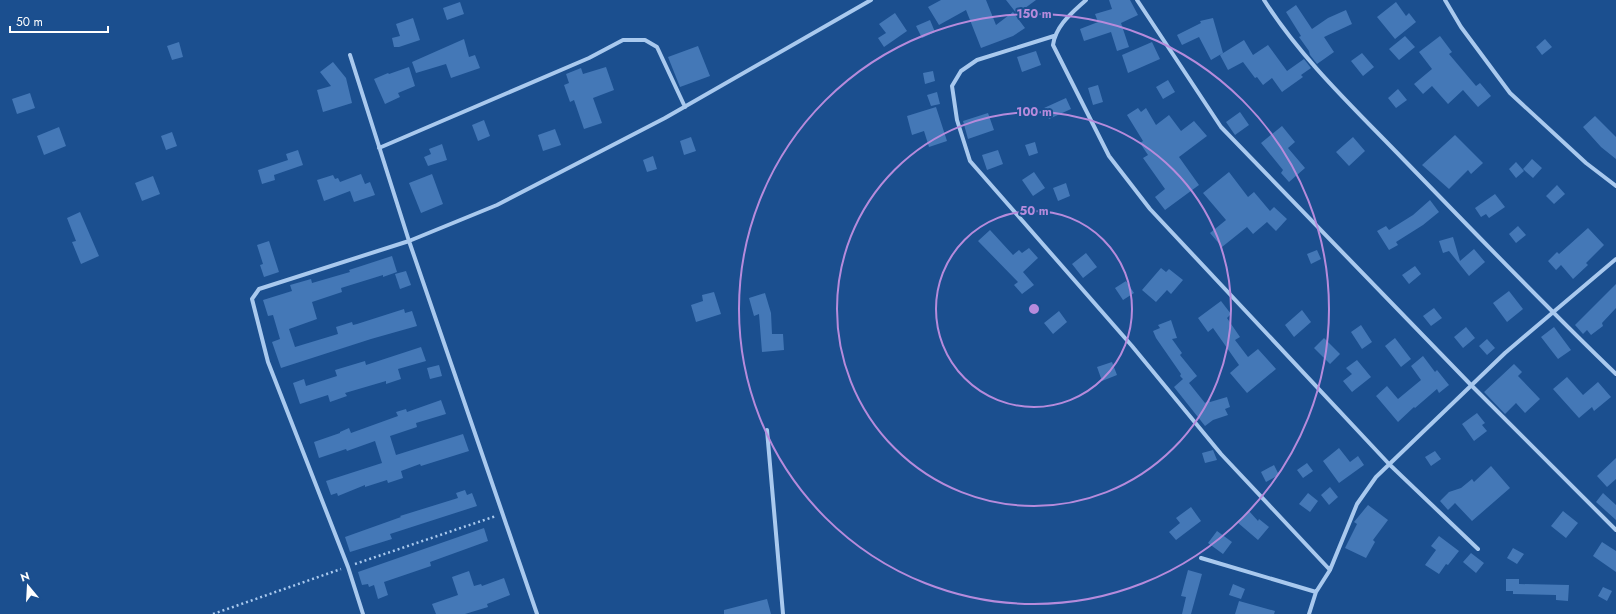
<svg xmlns="http://www.w3.org/2000/svg" width="1616" height="614" viewBox="0 0 1616 614" font-family="Jost,sans-serif">
  <style>
    .building { fill: #4478b7 }
    .lines { fill: none; stroke-linecap: round; stroke-linejoin: round }
    .path { stroke: #a9c9ee; stroke-width: 2.5; stroke-dasharray: 2 3; stroke-linecap: butt }
    .minor { stroke: #a9c9ee; stroke-width: 4 }
    .ring { fill: none; stroke: #b68bdc; stroke-width: 2 }
    .centre { fill: #b68bdc; stroke: #1b4f8f; stroke-width: 2 }
    .ring-label { font-size: 12px; text-anchor: middle; font-weight: bold; fill: #b68bdc; stroke: #1b4f8f; stroke-width: 4; stroke-linejoin: round; paint-order: stroke }
  </style>
  <rect width="100%" height="100%" fill="#1b4f8f"/>
  <path class="building" d="M941,0H986L996,25L1013,12L1025,28L1013,36L981,48L966,10L939,25L928,7Z
    M1006,0H1036L1017,14Z
    M1109,0H1130L1138,15L1121,23L1129,47L1117,51L1111,32L1084,41L1080,29L1098,22L1095,14L1112,9Z
    M460,2L464,14L447,20L443,8Z
    M1396,2L1406,16L1409,13L1416,22L1395,39L1377,17Z
    M1296,5L1312,29L1328,18L1346,10L1352,24L1324,37L1334,52L1317,64L1310,55L1309,51L1299,37L1301,36L1286,12Z
    M895,13L907,31L884,47L878,38L886,33L879,24Z
    M413,18L420,40L399,47H394L392,38L400,36L396,24Z
    M1213,18L1223,53L1211,60L1199,37L1182,45L1177,35L1201,23L1200,21Z
    M930,20L935,32L922,38L916,26Z
    M1405,36L1415,47L1399,60L1389,49Z
    M1440,36L1452,52L1449,54L1476,86L1480,83L1491,96L1478,107L1463,90L1448,104L1432,86L1423,94L1414,84L1432,69L1419,52Z
    M464,39L469,57L475,55L480,68L451,78L446,64L416,73L412,62Z
    M1545,39L1552,47L1542,55L1536,47Z
    M1244,40L1253,55L1268,45L1287,71L1304,59L1311,68L1301,75L1303,77L1282,92L1272,78L1263,85L1257,77L1255,78L1243,62L1228,70L1220,55Z
    M179,42L183,57L172,60L167,46Z
    M1152,42L1160,59L1128,73L1122,55Z
    M698,46L710,76L680,87L668,57Z
    M1036,51L1041,65L1022,72L1017,57Z
    M1362,53L1374,67L1363,76L1351,61Z
    M333,62L346,78L352,103L323,112L317,90L331,86L320,72Z
    M409,67L415,86L398,93L400,97L385,104L374,79L388,73L389,74Z
    M606,67L614,90L593,98L602,123L584,129L574,100L570,102L564,85L569,83L566,74L581,68L583,74Z
    M933,71L935,81L925,84L923,73Z
    M1168,80L1175,92L1163,99L1156,87Z
    M1098,85L1103,102L1093,105L1088,88Z
    M1398,89L1407,100L1396,108L1388,98Z
    M937,92L940,104L931,106L927,95Z
    M30,93L35,108L17,114L12,99Z
    M1066,98L1071,109L1049,119L1044,108Z
    M936,107L947,141L929,147L924,131L912,135L907,116Z
    M1138,108L1141,112L1146,108L1156,125L1169,115L1181,131L1194,121L1207,136L1179,157L1199,185L1165,210L1155,197L1165,189L1143,158L1148,155L1140,143L1143,141L1127,115Z
    M1240,112L1249,125L1235,135L1226,122Z
    M988,113L994,130L968,139L963,121Z
    M1595,116L1616,137V159L1601,147L1583,127Z
    M484,120L490,136L478,141L472,125Z
    M1282,126L1295,142L1288,148L1305,168L1289,182L1281,173L1283,170L1261,143Z
    M59,127L66,146L44,155L37,136Z
    M555,129L561,145L543,151L538,135Z
    M172,132L177,146L166,150L161,136Z
    M1455,135L1483,163L1471,174L1468,170L1449,189L1422,165Z
    M691,137L696,151L684,155L680,141Z
    M1353,137L1365,151L1349,166L1336,152Z
    M1035,142L1038,153L1029,156L1025,145Z
    M442,144L447,160L428,166L424,157L431,154L429,149Z
    M298,150L303,165L274,175L275,180L262,184L258,170L288,160L286,154Z
    M998,150L1003,164L987,170L982,155Z
    M653,156L657,169L647,172L643,160Z
    M1532,159L1542,168L1533,178L1523,169Z
    M1516,162L1524,171L1516,178L1509,169Z
    M1034,172L1045,188L1033,196L1022,180Z
    M1229,172L1248,197L1254,192L1270,211L1274,207L1287,219L1276,231L1267,222L1253,234L1247,227L1222,247L1210,233L1226,220L1203,193Z
    M361,174L365,184L370,182L375,195L354,202L350,191L324,201L317,180L333,175L335,179L338,178L340,182Z
    M432,174L443,204L421,213L409,183Z
    M153,176L160,194L142,201L135,183Z
    M1066,183L1070,196L1058,201L1053,188Z
    M1557,185L1565,194L1554,204L1546,196Z
    M1495,194L1505,207L1489,218L1486,214L1481,217L1475,208Z
    M1430,200L1439,212L1423,225L1396,242L1398,245L1389,250L1377,231L1386,226L1389,230L1413,215Z
    M80,212L99,256L81,264L72,242L76,241L67,218Z
    M1518,226L1526,235L1516,243L1509,234Z
    M1588,228L1604,245L1586,263L1588,265L1573,279L1561,265L1556,270L1548,261L1557,252L1559,254Z
    M990,230L1013,255L1019,250L1022,253L1029,248L1038,258L1023,272L1034,285L1022,294L1014,285L1018,282L978,241Z
    M1453,237L1460,261L1474,249L1485,262L1469,276L1449,251L1443,253L1439,241Z
    M269,241L279,272L264,277L260,265L263,264L257,245Z
    M1317,250L1321,259L1311,264L1307,254Z
    M1086,253L1097,267L1083,278L1072,264Z
    M392,256L397,272L383,277V275L341,288L342,292L312,302L317,319L289,329L295,347L338,334L336,327L352,322L353,325L357,324L404,309L405,313L412,311L417,326L371,339L281,368L272,342L280,339L273,315L268,316L263,300L292,291L290,285L311,279L312,283L350,272L349,270Z
    M1415,266L1421,274L1409,284L1402,275Z
    M1161,268L1166,272L1169,269L1183,280L1171,294L1167,290L1156,302L1142,290Z
    M406,271L411,285L400,289L395,274Z
    M1126,281L1134,293L1123,300L1115,288Z
    M1616,284V308L1602,323L1603,326L1591,335L1587,330L1583,334L1575,325Z
    M1509,291L1523,309L1507,322L1493,303Z
    M714,292L721,314L696,322L691,305L703,301L702,295Z
    M765,293L771,313L772,334H783L784,350L762,352L759,314L754,316L749,298Z
    M1221,301L1231,314L1227,318L1240,337L1235,340L1248,357L1258,349L1276,369L1247,393L1230,373L1239,365L1213,328L1208,332L1198,318Z
    M1434,308L1442,318L1431,326L1423,316Z
    M1302,310L1311,322L1294,337L1285,325Z
    M1059,311L1067,322L1053,334L1044,323Z
    M1171,320L1177,338L1172,339L1182,353L1180,355L1197,376L1189,383L1205,403L1209,400L1210,402L1227,397L1230,407L1225,409L1228,415L1213,420L1205,426L1174,387L1183,379L1180,376L1181,374L1156,338L1153,331L1160,328L1158,325Z
    M1361,325L1372,342L1362,349L1351,332Z
    M1466,327L1475,338L1463,348L1454,337Z
    M1554,327L1571,350L1558,359L1541,337Z
    M1324,338L1340,354L1330,364L1314,348Z
    M1395,338L1411,359L1401,367L1385,346Z
    M1487,339L1495,348L1487,355L1479,346Z
    M421,347L426,361L398,369L401,379L386,384V381L345,393L347,396L330,402L328,395L300,404L293,383L304,379L306,386L337,376L335,370L365,361L366,365Z
    M1423,356L1435,372L1437,370L1449,385L1439,393L1437,389L1415,408L1414,407L1398,422L1376,396L1387,386L1398,399L1421,380L1411,366Z
    M1357,360L1371,377L1352,392L1343,381L1352,374L1346,368Z
    M1112,362L1117,375L1102,381L1097,367Z
    M1514,364L1522,372L1518,376L1540,399L1525,413L1516,403L1505,414L1484,392Z
    M439,365L442,376L430,379L427,368Z
    M1567,377L1583,395L1598,382L1611,397L1594,411L1592,407L1579,418L1553,389Z
    M441,400L446,414L416,423L417,427L390,436L396,455L463,434L469,451L421,466L420,464L401,471L403,478L388,483L387,480L365,487V485L338,496L337,493L331,495L326,481L382,463L375,441L347,451L346,449L319,458L314,442L340,433V432L349,428L351,433L398,416L396,412L406,409L407,412Z
    M1477,413L1485,423L1482,425L1487,431L1474,441L1462,424Z
    M1339,448L1350,462L1358,456L1364,465L1339,483L1323,461Z
    M1213,450L1217,460L1205,463L1202,453Z
    M1435,451L1441,459L1431,466L1425,457Z
    M1616,458V479L1607,487L1597,476Z
    M1307,463L1313,471L1303,478L1297,470Z
    M1274,465L1279,475L1266,482L1261,472Z
    M1491,466L1510,488L1472,521L1455,503L1448,510L1440,501L1449,492L1461,488L1472,479L1474,482Z
    M1330,487L1338,497L1329,505L1321,495Z
    M465,490L467,495L472,493L477,506L390,534L392,539L350,552L345,537L401,517L400,516L458,498L456,493Z
    M1308,493L1318,501L1310,512L1299,504Z
    M1603,493L1616,505V520L1596,502Z
    M1368,505L1388,520L1373,540L1375,542L1366,558L1345,548L1357,524L1354,522Z
    M1191,507L1201,521L1176,540L1169,532L1180,523L1176,518Z
    M1249,511L1258,521L1259,519L1269,527L1258,540L1237,522Z
    M1563,511L1578,523L1566,538L1551,526Z
    M484,528L488,541L430,562L431,566L384,582L388,595L378,599L374,585L369,587L368,584L362,585L358,572Z
    M1217,531L1232,542L1223,554L1208,543Z
    M1439,536L1459,551L1448,565L1446,564L1439,574L1425,565L1436,550L1431,546Z
    M1602,542L1616,551V572L1593,556Z
    M1513,548L1524,554L1517,564L1507,558Z
    M1471,553L1484,563L1476,573L1463,562Z
    M1188,570L1202,574L1191,614H1182L1186,597L1181,596Z
    M469,571L474,586L481,584L482,586L504,578L510,595L487,604L488,607L465,614H436L432,604L458,595L452,577Z
    M1506,579H1519V584L1569,585L1568,601L1556,600V595L1513,594V591H1506Z
    M1233,584L1245,589L1241,599L1229,595Z
    M1603,587L1612,591L1607,601L1598,596Z
    M767,599L771,614H724V610Z
    M1239,601L1275,611L1274,614H1235Z"/>
  <g class="lines">
    <path class="path" d="M355,564L496,516
      M213,614L341,569"/>
    <path class="minor" d="M1086,0C1072,13 1056,25 1053,45L1109,156L1150,209L1389,464L1478,549
      M1137,0L1221,127L1471,385L1616,530
      M1264,0C1302,60 1356,110 1405,161C1475,233 1544,305 1616,374
      M1445,0L1461,27L1510,93L1586,163L1616,186
      M1054,36L977,60L961,71L952,86L957,120L970,161L1132,346L1221,454L1330,570
      M350,55L409,241L497,205L665,118L871,0
      M379,148L589,58L623,40H645L657,47L685,107
      M767,430L783,614
      M1201,558L1316,592
      M363,614L348,567L268,362L252,299L259,289L409,241L537,614
      M1309,614L1316,592L1330,570L1357,504L1376,477L1505,353L1616,259"/>
  </g>
  <g class="ring">
    <circle cx="1034" cy="309" r="98"/>
    <circle cx="1034" cy="309" r="197"/>
    <circle cx="1034" cy="309" r="295"/>
  </g>
  <circle cx="1034" cy="309" r="6" class="centre"/>
  <g class="ring-label">
    <text x="1034" y="18">150 m</text>
    <text x="1034" y="116">100 m</text>
    <text x="1034" y="215">50 m</text>
  </g>
  <g transform="translate(28 586) rotate(342)" stroke="#1b4f8f" stroke-width="3" paint-order="stroke">
  <path d="M0-3L7 15L0 10L-7 15Z" fill="#ffffff"/>
  <text y="-6" font-size="11" font-weight="bold" text-anchor="middle" fill="#ffffff">N</text>
  </g>
  <path d="M10 26v6h98v-6" fill="none" stroke="#ffffff" stroke-width="2"/>
  <text x="16" y="26" font-size="12" fill="#ffffff" stroke="#1b4f8f" stroke-width="3" paint-order="stroke">50 m</text>
</svg>
